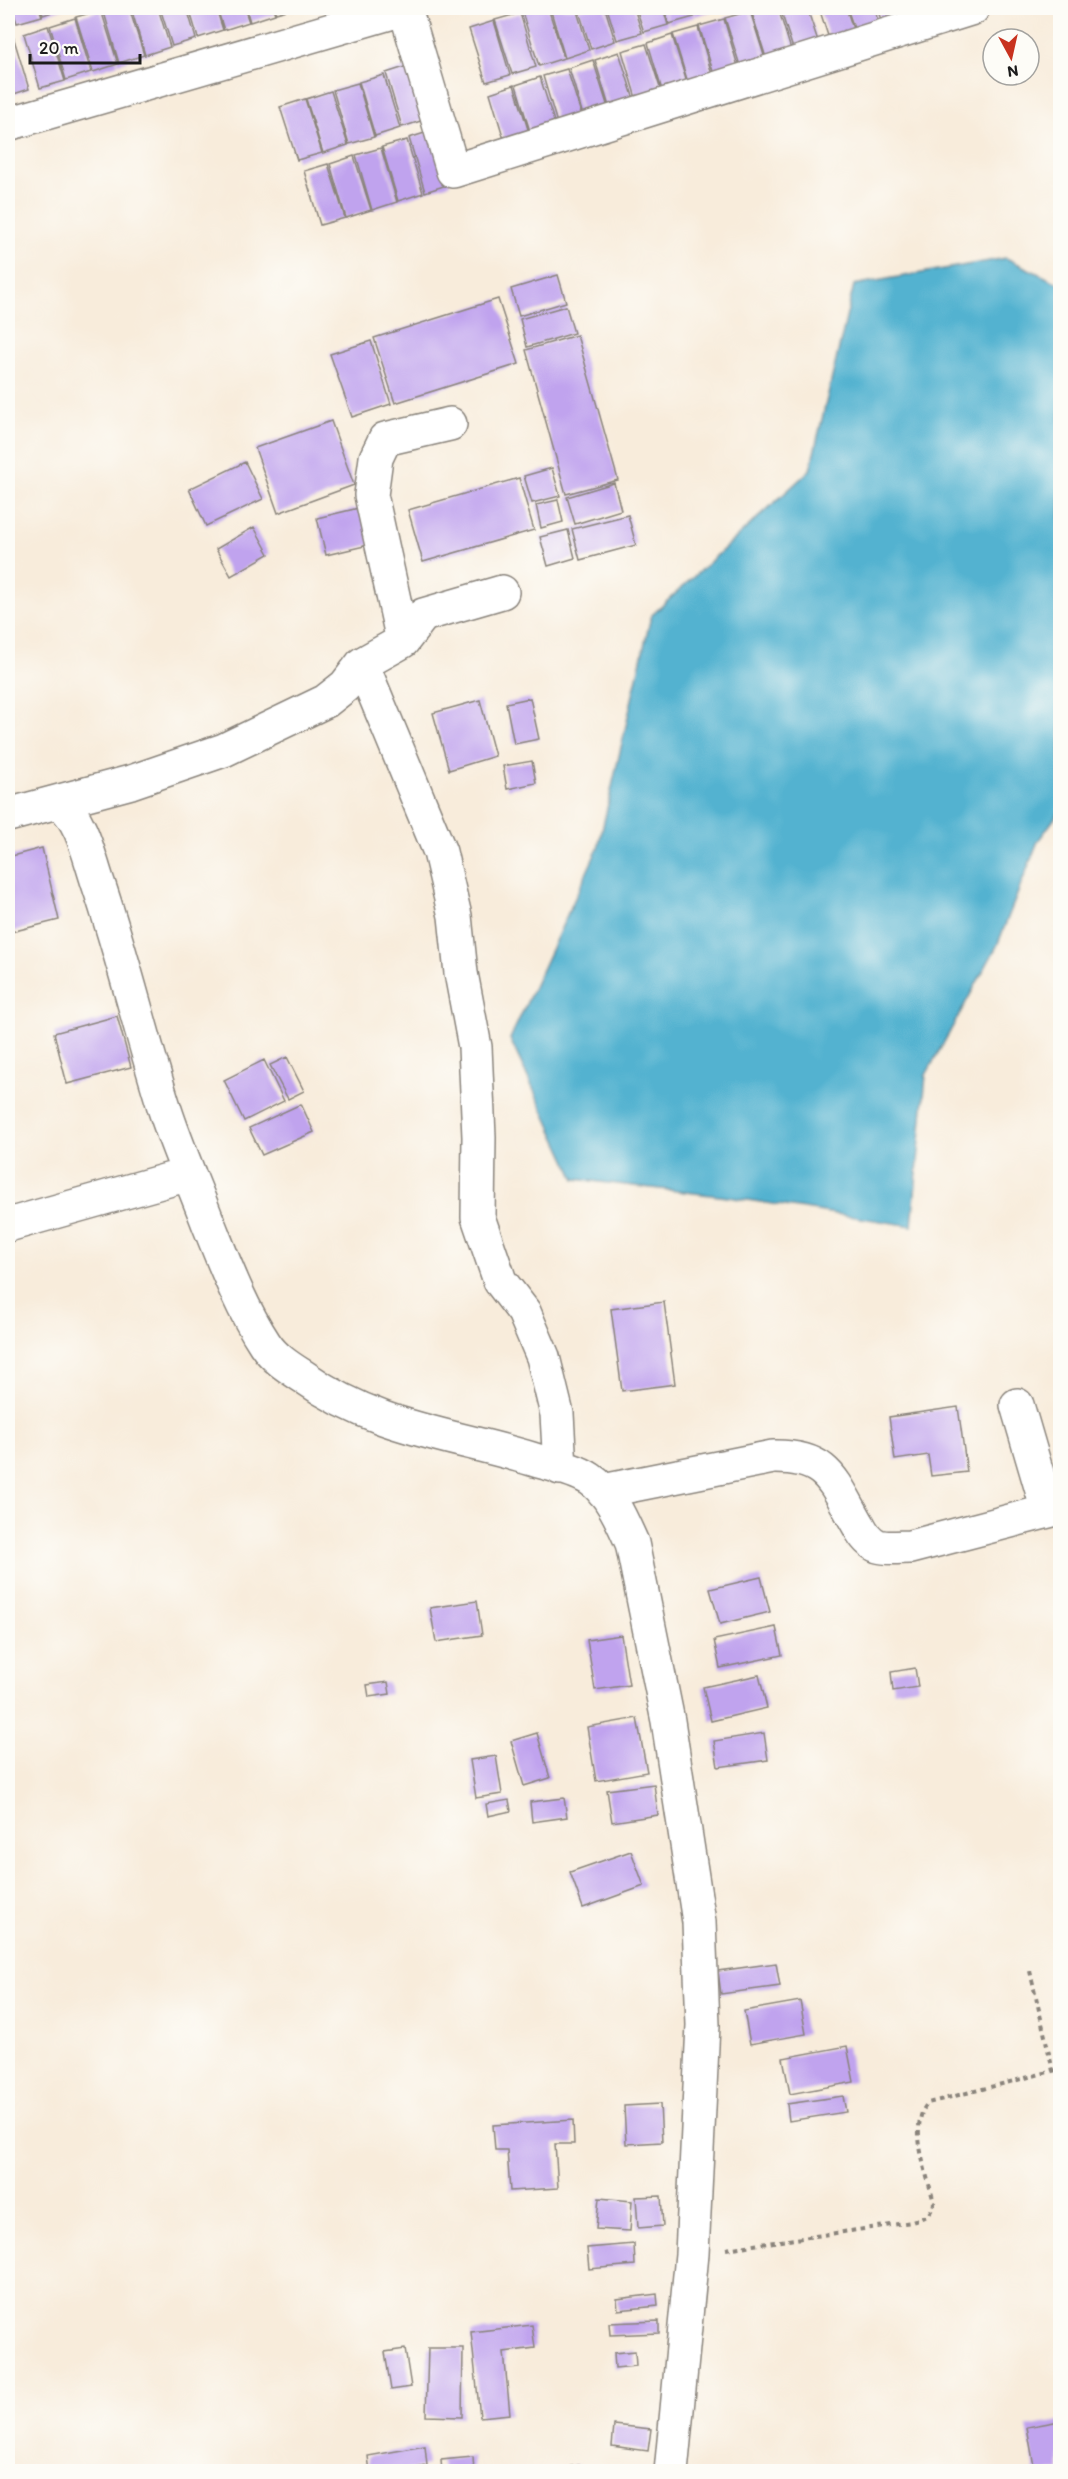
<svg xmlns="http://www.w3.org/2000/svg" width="1068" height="2479" viewBox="0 0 1068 2479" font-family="Itim,sans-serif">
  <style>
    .water { fill: #52b2d0; stroke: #376776; stroke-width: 1.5 }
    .building { fill: #c0a3ee }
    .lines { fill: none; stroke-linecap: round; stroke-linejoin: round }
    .street-casing { stroke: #8a847c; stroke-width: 36 }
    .path { stroke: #8a847c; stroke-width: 4; stroke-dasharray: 4.5 4.5; stroke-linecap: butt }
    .street { stroke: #fff; stroke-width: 33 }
  </style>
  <rect width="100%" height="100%" fill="#fdfcf7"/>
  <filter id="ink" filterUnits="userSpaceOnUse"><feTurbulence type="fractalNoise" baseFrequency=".0167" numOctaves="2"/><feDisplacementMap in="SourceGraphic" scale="12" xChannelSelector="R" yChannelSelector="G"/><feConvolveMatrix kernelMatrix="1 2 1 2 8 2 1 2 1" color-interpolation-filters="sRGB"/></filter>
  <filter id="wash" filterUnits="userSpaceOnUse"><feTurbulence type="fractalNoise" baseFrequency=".008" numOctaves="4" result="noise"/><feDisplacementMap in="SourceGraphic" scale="24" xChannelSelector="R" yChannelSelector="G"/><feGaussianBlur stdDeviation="1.35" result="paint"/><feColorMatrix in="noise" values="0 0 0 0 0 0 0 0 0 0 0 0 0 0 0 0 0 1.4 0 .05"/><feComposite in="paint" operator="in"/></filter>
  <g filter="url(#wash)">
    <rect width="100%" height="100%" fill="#f8ecdb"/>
    <path class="water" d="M1006,258L1060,284V811L1038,841L997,946L926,1075L912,1226L728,1197L575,1179L510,1039L598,848L651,616L810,470L854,285Z"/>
    <g id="blocks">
      <path class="building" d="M12,8H39L42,16L17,23Z
        M41,8H64L43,15Z
        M109,8H129L144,55L119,63L103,9Z
        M131,8H158L170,47L145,55Z
        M160,8H187L196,39L172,46Z
        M189,8H216L223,30L198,38Z
        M217,8H244L249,22L224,30Z
        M246,8H273L275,14L250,22Z
        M274,8H294L276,13Z
        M536,8H548L564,58L539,66L522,12Z
        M550,8H576L589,50L565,58Z
        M578,8H605L615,41L591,49Z
        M607,8H634L642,33L617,40Z
        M636,8H663L668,25L644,32Z
        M664,8H691L694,17L669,24Z
        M693,8H722L695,16Z
        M760,8H778L793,56L768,64L751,10Z
        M780,8H807L820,47L795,55Z
        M819,8H846L856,38L831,45Z
        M847,8H874L881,30L857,37Z
        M877,8H904L908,22L884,29Z
        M101,10L118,64L93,72L76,17Z
        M750,11L767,65L742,72L725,18Z
        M520,13L536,67L512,74L495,20Z
        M75,18L91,72L66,80L50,26Z
        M724,19L740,73L716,81L699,26Z
        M494,21L510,75L486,82L469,29Z
        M48,26L65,81L40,88L24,34Z
        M698,27L714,81L690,89L673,34Z
        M672,35L689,89L664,97L648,43Z
        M13,36L29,89L8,96V37Z
        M646,44L663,97L638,105L622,51Z
        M619,52L636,106L611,113L595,60Z
        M593,60L610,114L585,122L569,68Z
        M411,65L427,119L402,127L386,73Z
        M567,69L584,123L559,130L543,76Z
        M384,75L400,128L375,136L359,82Z
        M540,77L557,131L532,138L516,85Z
        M358,83L374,137L349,144L333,90Z
        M514,85L531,139L506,146L490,93Z
        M331,91L348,145L323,153L306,99Z
        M305,99L322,153L297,160L280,107Z
        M434,130L450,184L425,192L409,138Z
        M407,140L423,193L398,201L382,147Z
        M381,148L397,202L372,210L356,155Z
        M354,156L371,210L346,218L330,164Z
        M328,164L345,218L320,225L304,171Z
        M558,275L566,302L519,316L511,289Z
        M498,299L519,364L395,403L374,338Z
        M566,306L574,333L527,347L520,319Z
        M577,335L618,480L566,494L526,350Z
        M371,341L391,404L352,417L330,354Z
        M331,421L354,485L278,513L255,448Z
        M245,462L263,499L206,526L189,489Z
        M552,468L560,496L532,503L524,476Z
        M519,478L534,530L423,562L408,510Z
        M614,483L621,510L575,524L567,497Z
        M558,500L563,522L541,528L536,505Z
        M363,507L373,544L326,555L317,518Z
        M628,515L636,545L580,560L572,529Z
        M254,527L269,554L231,576L216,549Z
        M568,530L575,558L548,566L540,537Z
        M530,698L539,739L514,744L506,703Z
        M480,700L495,756L449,770L433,713Z
        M532,761L536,783L507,789L503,766Z
        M42,848L59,920L11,932L8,918V857Z
        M117,1016L131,1067L67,1084L54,1033Z
        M287,1057L304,1091L288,1099L270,1065Z
        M264,1060L284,1101L244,1121L224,1080Z
        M301,1104L314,1132L262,1155L249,1128Z
        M664,1302L675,1384L622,1391L611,1309Z
        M958,1407L967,1472L931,1476L928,1455L895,1460L889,1417Z
        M761,1577L770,1612L720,1624L710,1589Z
        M477,1601L482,1635L436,1642L430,1608Z
        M776,1627L782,1655L720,1668L714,1640Z
        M621,1635L629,1685L595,1690L587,1640Z
        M915,1668L918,1687L893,1691L891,1672Z
        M759,1675L767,1708L711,1721L703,1687Z
        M388,1682L390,1694L369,1697L367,1685Z
        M637,1718L647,1772L596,1781L587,1727Z
        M537,1733L550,1778L524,1786L511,1741Z
        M764,1733L768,1760L718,1767L714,1741Z
        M496,1756L502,1794L476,1798L470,1760Z
        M654,1784L658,1815L612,1822L607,1790Z
        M564,1798L567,1817L532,1822L530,1802Z
        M509,1800L511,1811L488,1816L486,1804Z
        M631,1851L644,1886L583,1908L570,1872Z
        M776,1963L780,1986L721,1994L718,1971Z
        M800,2001L806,2034L750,2044L744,2011Z
        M847,2046L854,2082L790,2094L783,2058Z
        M843,2096L846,2112L789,2121L787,2104Z
        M660,2104L662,2142L626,2144L624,2106Z
        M573,2120L574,2144H555L558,2188L510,2191L507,2150H495L493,2125Z
        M661,2196L663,2226L638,2228L636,2197Z
        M599,2198L632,2201L630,2231L596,2229Z
        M634,2244L635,2265L589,2269L587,2248Z
        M657,2294L658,2306L618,2310L617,2299Z
        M659,2321V2333L610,2335L609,2323Z
        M532,2325L535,2348L504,2352L510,2414L480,2417L471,2332Z
        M428,2348H463L462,2417L426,2416Z
        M405,2349L411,2387L391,2390L385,2352Z
        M635,2351L636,2366L615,2368L614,2353Z
        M1060,2421V2471L1035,2472L1027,2427Z
        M614,2425L651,2429L648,2451L612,2446Z
        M425,2446L427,2466L392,2472H370L368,2456Z
        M473,2457L474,2472H442L441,2460Z
        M579,2465L580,2472H551V2470Z"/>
    </g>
  </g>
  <g filter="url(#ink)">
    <use href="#blocks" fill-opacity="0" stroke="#8a847c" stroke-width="1.5"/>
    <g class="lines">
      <g class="street-casing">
        <path id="street" d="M405,8L453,171L973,8
          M8,124L407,8
          M403,641L371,495L376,458L385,439L450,424
          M362,664L440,852L455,916L461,973L475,1047L479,1137L478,1217L500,1281L524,1312L543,1357L557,1414L560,1468
          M60,803C81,818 89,856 97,880C123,956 141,1034 165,1110C177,1147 193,1183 207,1220C224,1262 240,1306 265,1344C275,1359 290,1368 304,1377C377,1429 450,1434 532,1459C551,1465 573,1468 590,1479C611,1493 622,1521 632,1543L668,1721L699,1922L703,2025L692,2254L671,2472
          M8,815L131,782L224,750L326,701L345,686L362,664L403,641L423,615L502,592
          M8,1225L189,1174
          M1017,1405L1048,1511
          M603,1491L773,1457C830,1456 833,1482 859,1526C863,1534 868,1542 878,1546C887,1549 900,1547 910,1547L1060,1508"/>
      </g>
      <path class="path" d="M1030,1971L1053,2071
        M726,2249L912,2222C923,2218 932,2215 934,2203C928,2176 907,2126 928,2103L1060,2069"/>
      <use href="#street" class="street"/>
    </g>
  </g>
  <rect width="1068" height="2479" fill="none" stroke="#fdfcf7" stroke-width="30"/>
  <g transform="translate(1011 57) rotate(172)"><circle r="28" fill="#fdfcf7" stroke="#a3a29f" stroke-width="1.5"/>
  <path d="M0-4.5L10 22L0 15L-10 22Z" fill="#c8321e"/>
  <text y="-9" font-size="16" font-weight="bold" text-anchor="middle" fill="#1c1c1c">N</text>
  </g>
  <path d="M30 54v9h110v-9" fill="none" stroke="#1c1c1c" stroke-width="3"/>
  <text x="39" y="54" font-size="18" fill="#1c1c1c" stroke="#fdfcf7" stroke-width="4.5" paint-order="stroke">20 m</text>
</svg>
